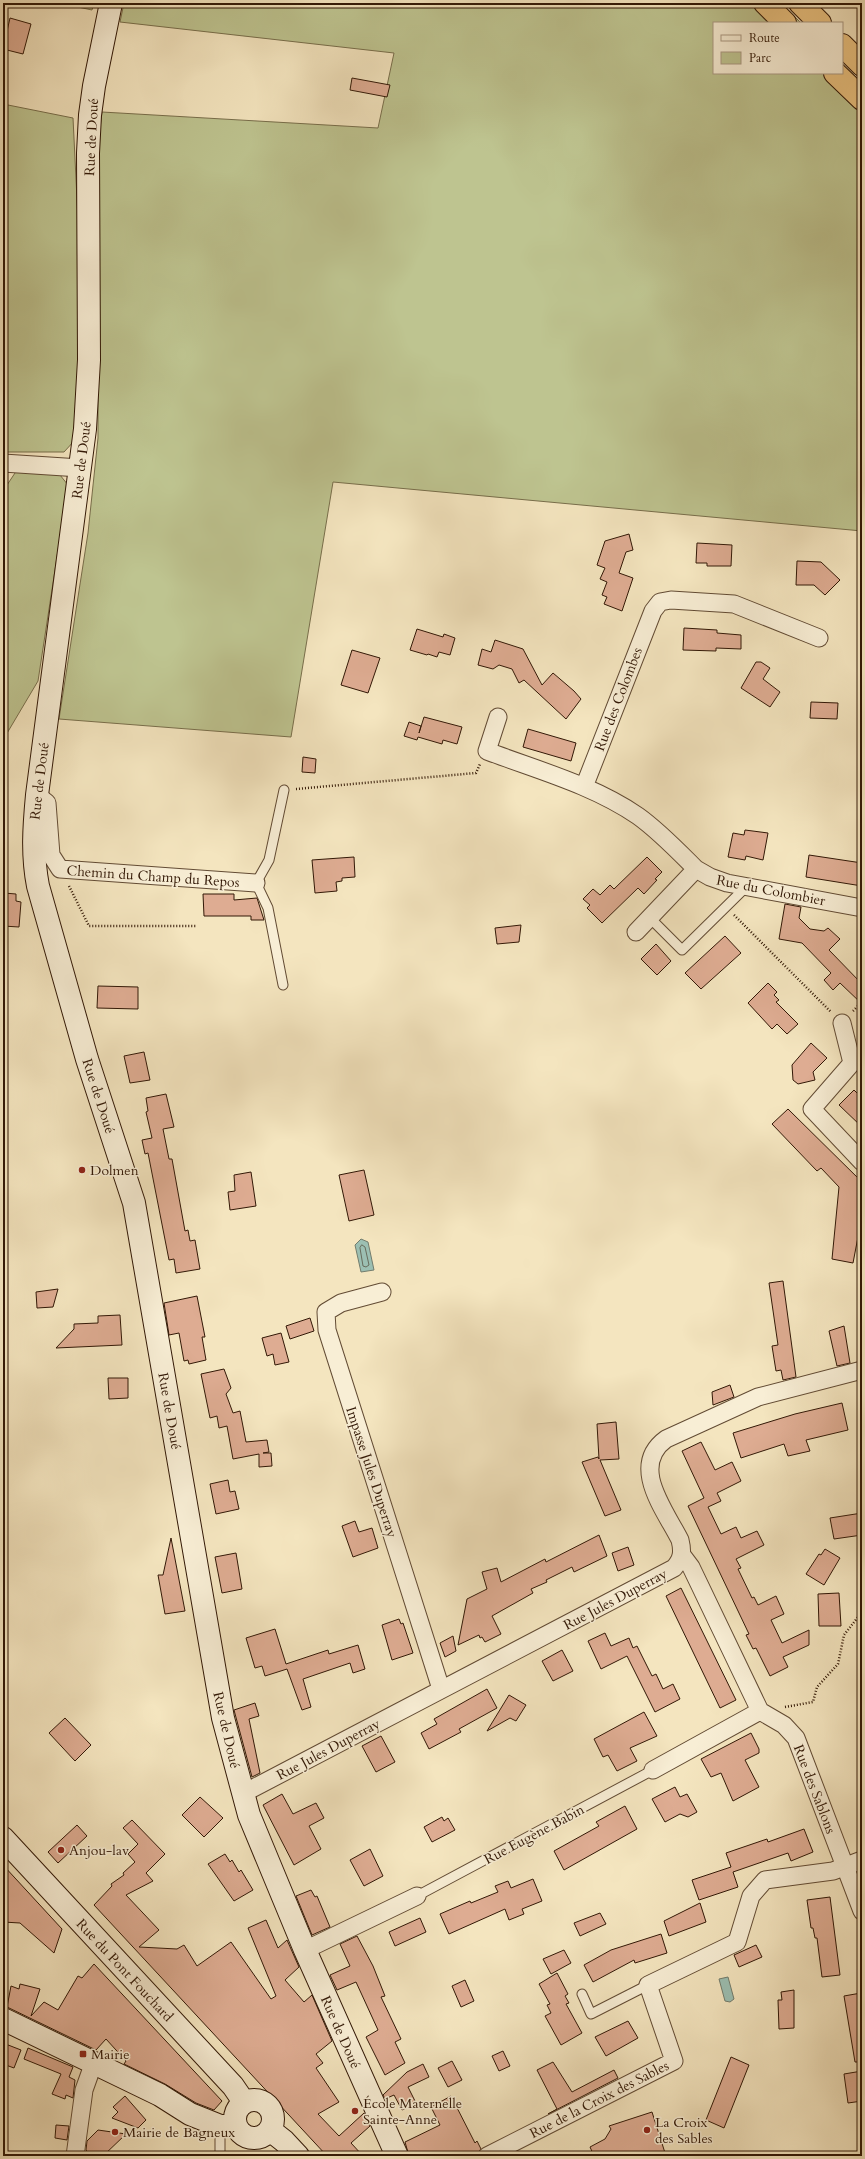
<svg xmlns="http://www.w3.org/2000/svg" width="865" height="2159" viewBox="0 0 865 2159" font-family="Cardo,serif">
  <style>
    .green { fill: #bec490; stroke: #786e4b }
    .water { fill: #9cbfb2; stroke: #727c6d }
    .lines { fill: none; stroke-linecap: round; stroke-linejoin: round }
    .shore { stroke: #676c5c; stroke-width: 1 }
    .building { fill: #deac92; stroke: #321806 }
    .lane-casing { stroke: #624b34; stroke-width: 11 }
    .street-casing { stroke: #624b34; stroke-width: 19 }
    .secondary-casing { stroke: #321806; stroke-width: 24 }
    .highway-casing { stroke: #321806; stroke-width: 24 }
    .path { stroke: #321806; stroke-width: 2.5; stroke-dasharray: 1 2; stroke-linecap: butt }
    .lane { stroke: #f8eed5; stroke-width: 9 }
    .street { stroke: #f8eed5; stroke-width: 17 }
    .secondary { stroke: #f8eed5; stroke-width: 22 }
    .highway { stroke: #eac280; stroke-width: 22 }
    .poi-dot { fill: #8f2418; stroke: #f8eed5; stroke-width: 1.5 }
    .labels { text-anchor: middle; stroke-width: 3; stroke-linejoin: round; paint-order: stroke }
    .street-label { font-size: 14px; fill: #321806; stroke: #f8eed5 }
    .poi-label { font-size: 14px; fill: #321806; stroke: #f8eed5; text-anchor: start }
  </style>
  <rect width="100%" height="100%" fill="#f4e5bf"/>
  <filter id="stains"><feTurbulence type="fractalNoise" baseFrequency=".005" numOctaves="4"/><feColorMatrix values="0 0 0 0 .2 0 0 0 0 .09 0 0 0 0 .02 0 0 0 .5 -.17"/></filter>
  <radialGradient id="worn" r=".72"><stop offset=".6" stop-color="#630" stop-opacity="0"/><stop offset="1" stop-color="#630" stop-opacity=".3"/></radialGradient>
  <path class="green" d="M59,3H94L92,10Z
    M124,3H781L801,23H714V73H842V64L862,83V531L333,482L291,737L59,719L88,533L98,438V144L102,112L378,128L394,53L120,22Z
    M3,104L73,118L78,220L81,380L75,440L64,452H3Z
    M17,470L60,475L68,485L38,681L3,740V491Z"/>
  <path class="water" d="M361,1239L368,1242L374,1270L361,1272L355,1245Z
    M728,1977L734,1999L730,2002L725,2001L719,1979Z"/>
  <g class="lines">
    <path class="shore" d="M362,1245L365,1247L369,1265L366,1267L363,1266L360,1248Z"/>
  </g>
  <path class="building" d="M10,18L31,24L23,54L3,49Z
    M352,78L390,85L387,97L350,90Z
    M629,534L633,550L626,552L619,573L633,578L622,611L604,604L607,597L602,595L607,582L600,579L605,568L597,565L605,541Z
    M697,543L732,545L731,566H707V563H696Z
    M797,561L821,562L840,580L825,595L814,585H796Z
    M684,628L717,630V633L741,635V649L716,648V651L683,650Z
    M417,629L443,637L444,634L455,638L450,655L439,652L437,657L428,654L427,655L410,650Z
    M495,640L523,649L542,685L553,673L574,691L581,699L566,719L524,680L519,683L512,669L499,665L493,669L478,665L482,649L491,652Z
    M352,650L380,658L368,693L341,685Z
    M756,662H761L770,668L763,679L780,692L770,707L741,688Z
    M811,702L838,703L837,719L810,718Z
    M424,717L462,727L457,744L443,740L442,744L418,737L417,740L404,736L409,722L421,726L419,733Z
    M528,729L576,743L571,761L523,747Z
    M303,757L316,759L315,773L302,772Z
    M745,830L768,833L763,860L746,856L745,860L728,857L733,833L744,835Z
    M809,855L862,863V886L806,877Z
    M354,857L355,877L342,878V881L336,882L337,891L315,893L312,860Z
    M647,857L662,872L655,879L657,880L644,894L638,888L602,923L587,908L590,905L583,899L593,889L600,895L610,885L614,889Z
    M4,893L16,894V901L21,902L19,927L3,926Z
    M203,894H234V900L257,898L264,920H251V916H204Z
    M785,904L801,907L799,918L810,929L824,931L828,928L840,939L829,950L862,984V1004L840,983L833,990L824,980L831,973L802,943L779,939Z
    M521,925L519,942L497,944L495,928Z
    M725,936L741,953L701,989L685,973Z
    M656,944L671,961L657,975L641,959Z
    M768,983L777,992L774,995L779,1000L776,1002L798,1024L787,1034L777,1024L772,1029L748,1003Z
    M98,986L138,987V1009L97,1008Z
    M811,1043L827,1058L813,1072L815,1080L798,1084L793,1080L792,1065Z
    M144,1052L150,1080L130,1083L124,1056Z
    M854,1090L862,1098V1127L839,1105Z
    M166,1094L174,1127L163,1129L169,1159H172L185,1231L188,1230L190,1241L195,1240L200,1269L176,1273L174,1259L169,1260L148,1153L145,1154L142,1140L152,1138L146,1112L148,1111L146,1098Z
    M788,1109L862,1182V1216L853,1263L832,1259L839,1187L821,1168L817,1171L772,1124Z
    M364,1170L374,1215L349,1221L339,1175Z
    M251,1172L256,1206L230,1210L228,1192L235,1191L234,1175Z
    M783,1281L796,1377L783,1380L781,1370L776,1371L772,1346L778,1345L769,1283Z
    M58,1289L53,1307L37,1308L36,1292Z
    M197,1296L205,1337H202L206,1360L189,1364L188,1360L184,1361L179,1333L169,1335L164,1303Z
    M120,1315L122,1345L56,1348L74,1329V1324L98,1323V1316Z
    M310,1318L314,1331L290,1339L286,1326Z
    M844,1326L850,1363L837,1366L829,1331Z
    M281,1333L289,1362L275,1365L273,1354L267,1356L262,1338Z
    M224,1369L231,1388L226,1394L233,1413L240,1411L246,1442L267,1440L269,1452L263,1453H271L272,1466L259,1467V1454L233,1459L227,1426L219,1428L217,1416L210,1418L201,1374Z
    M108,1378H128V1398L109,1399Z
    M730,1385L734,1397L713,1405L712,1392Z
    M842,1403L848,1430L806,1440L810,1451L788,1456L784,1444L741,1458L733,1433L795,1414Z
    M616,1422L619,1459L600,1460L621,1510L605,1516L582,1462L598,1457L599,1459L597,1424Z
    M701,1442L715,1470L732,1462L741,1481L717,1493L721,1501L708,1507L721,1534L736,1527L741,1538L757,1531L764,1545L736,1559L741,1568L738,1569L752,1598L754,1597L758,1605L776,1596L784,1614L771,1620L782,1643L809,1630V1645L783,1657L788,1667L770,1676L756,1648L753,1649L746,1635L749,1634L688,1506L704,1498L682,1451Z
    M228,1480L230,1492L235,1491L239,1509L216,1514L210,1484Z
    M862,1513V1535L834,1539L830,1518Z
    M355,1521L359,1532L372,1528L378,1548L353,1557L342,1526Z
    M599,1535L607,1556L574,1572L572,1567L546,1580L547,1582L531,1589L533,1593L492,1616L501,1634L485,1642L482,1637L480,1638L479,1635L458,1645L467,1599L487,1589L482,1572L497,1568L501,1582L545,1559L546,1562Z
    M171,1538L185,1611L165,1614L158,1575H163Z
    M628,1547L634,1565L618,1571L612,1553Z
    M825,1549L840,1558L824,1585L806,1574L819,1554L821,1555Z
    M236,1553L242,1589L222,1593L215,1557Z
    M681,1588L736,1700L720,1708L666,1596Z
    M839,1593L841,1626H819L818,1594Z
    M399,1619L401,1624L403,1623L413,1653L392,1660L382,1625Z
    M275,1629L286,1664L328,1650L329,1654L358,1645L365,1669L353,1673L350,1663L303,1679L311,1707L302,1710L287,1669L265,1676L262,1666L255,1668L246,1638Z
    M605,1633L611,1646L629,1638L633,1648L637,1646L652,1676L656,1674L663,1689L673,1684L680,1699L655,1712L627,1656L601,1669L588,1641Z
    M453,1636L456,1651L445,1657L440,1643Z
    M562,1650L573,1671L553,1681L542,1661Z
    M487,1689L497,1708L459,1729L461,1732L429,1749L421,1733L437,1724L434,1719Z
    M509,1695L526,1705L516,1721L510,1718L487,1731Z
    M255,1703L259,1716L249,1719L260,1773L252,1777L234,1710Z
    M644,1712L657,1736L630,1748L637,1761L617,1771L608,1755L603,1757L594,1739Z
    M65,1718L91,1745L75,1761L49,1733Z
    M751,1733L759,1749V1753L745,1760L759,1787L733,1801L721,1773L711,1777L701,1759Z
    M381,1736L395,1762L376,1772L362,1746Z
    M675,1787L680,1797L687,1794L697,1812L688,1817L680,1814L665,1822L652,1799Z
    M282,1794L293,1814L316,1803L324,1818L309,1826L321,1849L294,1865L263,1805Z
    M200,1797L223,1818L204,1837L182,1815Z
    M625,1806L637,1829L564,1870L554,1851L599,1826L596,1822Z
    M442,1817L444,1821L448,1818L455,1830L432,1842L424,1827Z
    M132,1820L165,1854L146,1873L153,1881L126,1895L159,1930L139,1947L177,1949L184,1945L197,1966L231,1942L271,1999L276,1996L248,1928L266,1920L278,1948L287,1940L299,1967L285,1980L304,2002L312,1995L332,2041L316,2054L323,2063L316,2068L339,2102L318,2114L339,2136L364,2113L370,2126L351,2143L363,2156H327L94,1905L112,1886L111,1884L124,1875L123,1873L135,1862L128,1854L138,1844L123,1828Z
    M77,1825L87,1836L58,1863L48,1852Z
    M804,1829L813,1852L791,1861L788,1853L733,1872L738,1887L699,1900L692,1880L731,1867L726,1853L767,1839L768,1842Z
    M370,1849L383,1876L364,1886L350,1860Z
    M225,1854L230,1862L232,1860L239,1872L241,1870L253,1890L234,1901L208,1864Z
    M3,1865L62,1929L54,1953L20,1923L3,1922Z
    M533,1879L542,1901L522,1909L524,1914L509,1920L505,1909L449,1934L440,1914L470,1901L471,1903L498,1892L495,1886L508,1881L511,1888Z
    M311,1890L315,1897L317,1896L330,1927L312,1935L296,1896Z
    M830,1897L840,1975L822,1977L817,1938H815L813,1928H811L807,1900Z
    M700,1903L706,1922L669,1936L664,1921Z
    M600,1913L606,1924L580,1936L574,1923Z
    M420,1918L426,1932L395,1946L389,1932Z
    M661,1934L667,1953L635,1963L634,1960L593,1982L584,1965L611,1950Z
    M357,1936L373,1966L385,1996L381,1997L401,2039L395,2042L405,2063L385,2075L366,2037L378,2030L356,1982L337,1990L330,1975L350,1966L340,1944Z
    M756,1945L762,1957L739,1967L734,1955Z
    M564,1950L571,1963L551,1974L543,1959Z
    M94,1964L222,2101L214,2110L196,2103L165,2084L124,2064L126,2061L106,2039L96,2050L7,2007L11,1986L19,1989L20,1984L40,1989L31,2016L44,2002L58,2010L78,1976L82,1978Z
    M557,1973L568,1994L565,1996L569,2003L566,2004L582,2033L561,2045L545,2016L551,2013L547,2005L550,2004L539,1984Z
    M465,1980L474,2001L461,2007L452,1986Z
    M794,1990V2028L779,2029L778,2000H782L781,1992Z
    M861,1993L862,2062H855L844,1996Z
    M628,2021L638,2038L606,2056L595,2037Z
    M3,2043L21,2050L14,2068L3,2064Z
    M28,2048L73,2067L69,2077L75,2080L73,2098L66,2095L65,2099L52,2094L61,2074L24,2059Z
    M503,2051L510,2066L499,2071L492,2056Z
    M731,2057L749,2065L724,2128L706,2120Z
    M452,2061L462,2080L448,2087L438,2068Z
    M553,2062L572,2092L614,2070L618,2078L548,2114L557,2109L537,2070Z
    M423,2064L429,2077L408,2087L416,2103L402,2110L394,2095L385,2099L383,2095L407,2072Z
    M862,2071V2101L848,2103L844,2074Z
    M125,2096L146,2120L138,2128L112,2118L118,2112L113,2107Z
    M451,2096L475,2143L477,2141L481,2149L477,2156H409L405,2142L440,2125L431,2107Z
    M652,2112L666,2156H594L590,2147L605,2139L611,2129L609,2126Z
    M56,2125L69,2126L67,2140L55,2138Z
    M98,2130L126,2134L103,2156H91L86,2150L87,2141Z"/>
  <g class="lines">
    <g class="lane-casing">
      <path id="lane" d="M649,917L682,950L747,886
        M283,985L268,908L256,883L269,860L284,790
        M417,1896L653,1770
        M582,1994L591,2014L648,1985
        M220,2126V2156"/>
    </g>
    <g class="street-casing">
      <path id="street" d="M3,463L80,468
        M498,717L487,751C537,770 593,785 638,816C659,831 677,850 696,869
        M584,787L653,611L660,602L671,600L734,604L819,638
        M37,795L47,803L51,855L60,869L256,883
        M636,932L696,869L710,877L727,883L862,908
        M842,1023L852,1063L812,1109L862,1162
        M382,1292L341,1303L326,1312L327,1330L441,1689
        M682,1555L691,1567L760,1711L784,1725L796,1738L862,1911
        M653,1770L760,1711
        M242,1794L674,1568C682,1559 683,1552 680,1540C665,1510 629,1466 666,1439L758,1397L862,1370
        M305,1950L417,1896
        M75,2156L84,2090L94,2062
        M487,2156L674,2061L648,1985L737,1942L751,1896L765,1880L833,1871L862,1860"/>
    </g>
    <g class="secondary-casing">
      <path id="secondary" d="M111,3L94,86L90,115L88,153L89,360L85,429L37,795C34,827 32,855 38,886L87,1059L134,1203L223,1718L249,1815L305,1950L397,2156
        M3,1838L233,2086L244,2102
        M3,2019L160,2095L190,2114L220,2126H236
        M235 2119a19 19 0 1 1 38 0a19 19 0 1 1-38 0Z
        M270,2130L284,2141L298,2156"/>
    </g>
    <g class="highway-casing">
      <path id="highway" d="M765,3L785,23
        M800,3L820,23
        M842,45L862,65
        M835,73L862,99"/>
    </g>
    <path class="path" d="M296,789L476,773L480,764
      M69,886L89,926H196
      M734,915L831,1012
      M853,1011L862,1002
      M785,1707L813,1702L817,1687L838,1664L844,1635L862,1612"/>
    <use href="#lane" class="lane"/>
    <use href="#street" class="street"/>
    <use href="#secondary" class="secondary"/>
    <use href="#highway" class="highway"/>
  </g>
  <g class="poi-dot">
    <circle cx="82" cy="1170" r="4"/>
    <circle cx="61" cy="1850" r="4"/>
    <rect x="79" y="2050" width="8" height="8" rx="2"/>
    <circle cx="355" cy="2111" r="4"/>
    <circle cx="647" cy="2130" r="4"/>
    <circle cx="115" cy="2132" r="4"/>
  </g>
  <g class="labels">
    <g class="street-label">
      <text transform="translate(91 137) rotate(-87)" y="5">Rue de Doué</text>
      <text transform="translate(81 460) rotate(-83)" y="5">Rue de Doué</text>
      <text transform="translate(618 699) rotate(-69)" y="5">Rue des Colombes</text>
      <text transform="translate(39 781) rotate(-83)" y="5">Rue de Doué</text>
      <text transform="translate(153 876) rotate(4)" y="5">Chemin du Champ du Repos</text>
      <text transform="translate(771 890) rotate(11)" y="5">Rue du Colombier</text>
      <text transform="translate(99 1096) rotate(72)" y="5">Rue de Doué</text>
      <text transform="translate(170 1411) rotate(80)" y="5">Rue de Doué</text>
      <text transform="translate(372 1472) rotate(72)" y="5">Impasse Jules Duperray</text>
      <text transform="translate(615 1599) rotate(-28)" y="5">Rue Jules Duperray</text>
      <text transform="translate(227 1730) rotate(77)" y="5">Rue de Doué</text>
      <text transform="translate(328 1749) rotate(-28)" y="5">Rue Jules Duperray</text>
      <text transform="translate(815 1789) rotate(69)" y="5">Rue des Sablons</text>
      <text transform="translate(534 1834) rotate(-28)" y="5">Rue Eugène Babin</text>
      <text transform="translate(125 1970) rotate(47)" y="5">Rue du Pont Fouchard</text>
      <text transform="translate(341 2032) rotate(66)" y="5">Rue de Doué</text>
      <text transform="translate(599 2099) rotate(-27)" y="5">Rue de la Croix des Sables</text>
    </g>
    <g class="poi-label">
      <text x="90" y="1175">Dolmen</text>
      <text x="69" y="1855">Anjou-lav</text>
      <text x="91" y="2059">Mairie</text>
      <text x="363" y="2108">École Maternelle<tspan x="363" dy="16">Sainte-Anne</tspan></text>
      <text x="655" y="2127">La Croix<tspan x="655" dy="16">des Sables</tspan></text>
      <text x="123" y="2137">Mairie de Bagneux</text>
    </g>
  </g>
  <rect width="865" height="2159" fill="none" stroke="#f4e5bf" stroke-width="16"/>
  <rect x="4" y="4" width="857" height="2151" fill="none" stroke="#321806" stroke-width="2"/>
  <rect x="8" y="8" width="849" height="2143" fill="none" stroke="#321806"/>
  <rect x="713" y="22" width="130" height="52" fill="#f8eed5" stroke="#a99882"/>
  <rect x="721" y="35" width="20" height="6" fill="#f8eed5" stroke="#a99882"/>
  <text x="749" y="42" font-size="12" fill="#321806">Route</text>
  <rect x="721" y="52" width="20" height="12" fill="#bec490" stroke="#a99882"/>
  <text x="749" y="62" font-size="12" fill="#321806">Parc</text>
  <rect width="100%" height="100%" filter="url(#stains)"/>
  <rect width="100%" height="100%" fill="url(#worn)"/>
</svg>
